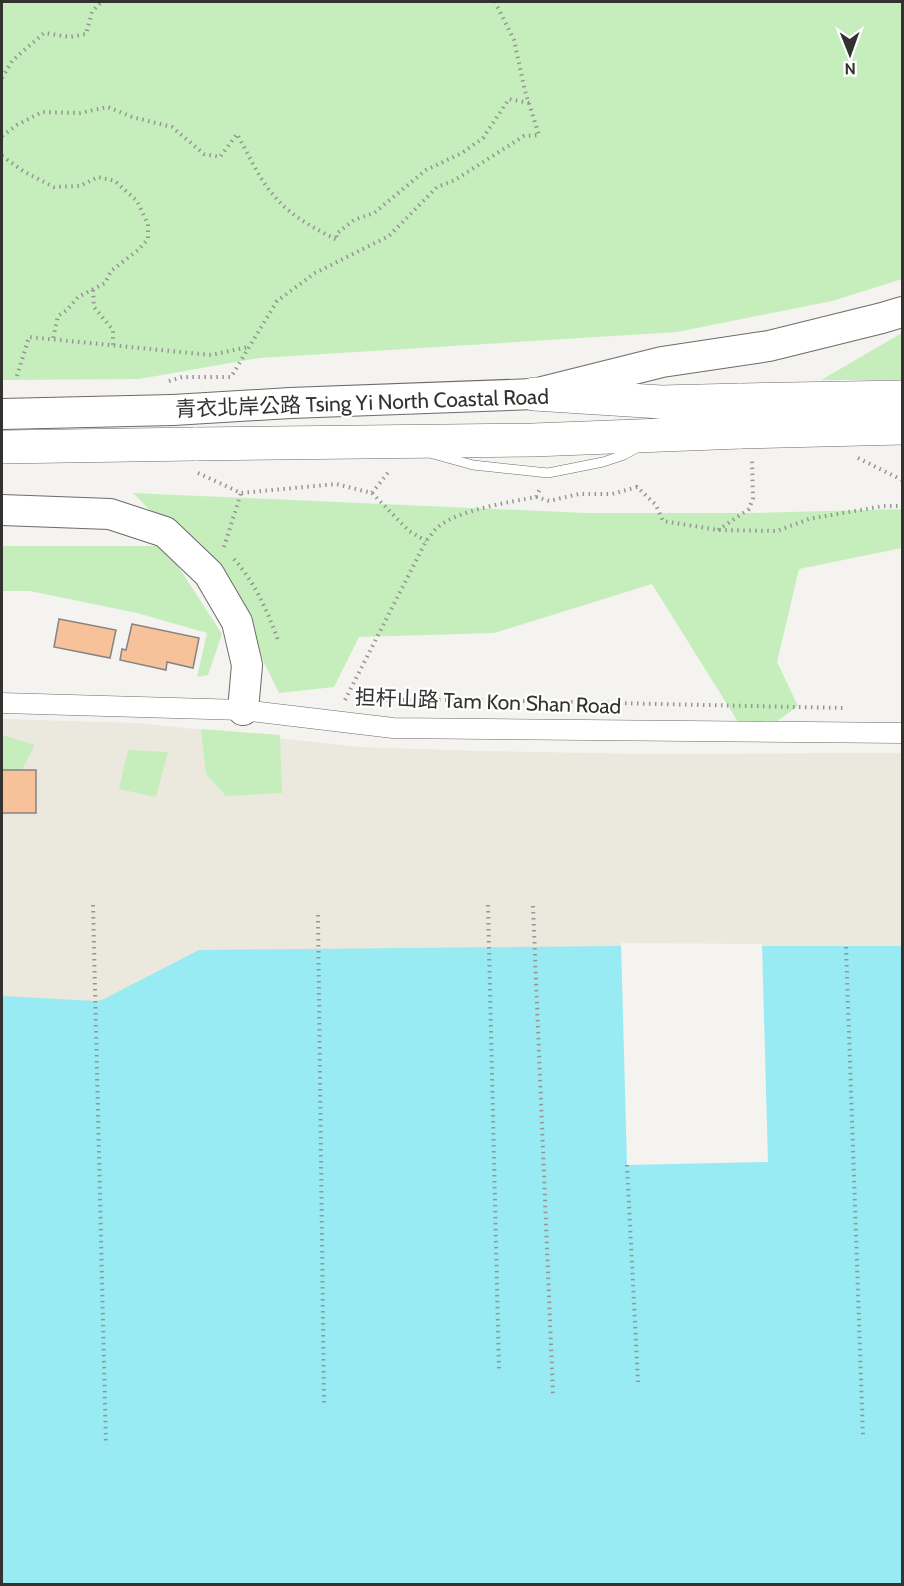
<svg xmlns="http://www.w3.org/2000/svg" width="904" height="1586" viewBox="0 0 904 1586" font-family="Cabin,'Noto Sans TC',sans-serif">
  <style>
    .built { fill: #ebe8dd }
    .green { fill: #c5eebc }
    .water { fill: #98ebf2 }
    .pier { fill: #f4f3f0 }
    .building { fill: #f7c299; stroke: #868482; stroke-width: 1.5 }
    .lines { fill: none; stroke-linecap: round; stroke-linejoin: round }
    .lane-casing { stroke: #6c6b68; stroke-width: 10 }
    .street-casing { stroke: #6c6b68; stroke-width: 21 }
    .primary-casing { stroke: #6c6b68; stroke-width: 32 }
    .highway-casing { stroke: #6c6b68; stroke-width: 34 }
    .path { stroke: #969593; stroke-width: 4; stroke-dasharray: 1.5 4.5; stroke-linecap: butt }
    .lane { stroke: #fff; stroke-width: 9 }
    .street { stroke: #fff; stroke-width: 20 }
    .primary { stroke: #fff; stroke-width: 30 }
    .highway { stroke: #fff; stroke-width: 33 }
    .primary-bridge-casing { stroke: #6c6b68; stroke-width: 32; stroke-linecap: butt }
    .highway-bridge-casing { stroke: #6c6b68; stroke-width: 34; stroke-linecap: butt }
    .primary-bridge { stroke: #fff; stroke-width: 30 }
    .highway-bridge { stroke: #fff; stroke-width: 33 }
    .labels { text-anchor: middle; stroke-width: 4.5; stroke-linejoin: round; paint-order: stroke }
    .street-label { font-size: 21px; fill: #333231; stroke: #fff }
  </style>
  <rect width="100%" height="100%" fill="#f4f3f0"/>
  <path class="built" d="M2,719L139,723L360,747L478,751L644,754L902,753V1173L2,1099Z"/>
  <path class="green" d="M2,2H902V279L832,301L677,332L259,358L139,379L2,380Z
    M902,333V380H821Z
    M133,493L586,513H755L902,509V548L799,569L777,662L798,706L750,741L652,584L494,633L359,637L334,687L279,693L229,591Z
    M2,546H165L222,634L208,675L197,677L207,633L137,613L30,591H2Z
    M201,729L280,735L282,793L226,796L206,774Z
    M2,735L35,745L17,779H2Z
    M128,750L168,752L156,797L119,789Z"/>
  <path class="water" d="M622,946H902V1584H2V996L95,1001L102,1000L199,950Z"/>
  <path class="pier" d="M621,943L762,944L768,1162L627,1165Z"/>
  <path class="building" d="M59,619L116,630L110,658L54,647Z
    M132,624L199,638L193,668L167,662L166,670L120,660L122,649L126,650Z
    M2,770H36V813H2Z"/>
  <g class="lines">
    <g class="lane-casing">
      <path id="lane" d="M433,454L473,465L548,473L603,462L624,455L638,447"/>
    </g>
    <g class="street-casing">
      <path id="street" d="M2,703L243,710L393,728L902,733"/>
    </g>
    <g class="primary-casing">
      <path id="primary" d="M173,410L290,403L534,394L662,362L769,346L882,318L902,312
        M2,510L110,514L165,532L209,574L237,622L247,665L243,710"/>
    </g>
    <g class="highway-casing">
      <path id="highway" d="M534,394L661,402L741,400
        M194,444L533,440L741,432"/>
    </g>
    <path class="path" d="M2,78L12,61L44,33L70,37L86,34L92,12L101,2
      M2,136L17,125L42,112L80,113L108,107L132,117L172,127L204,154L220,157L237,134C249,155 259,180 276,198C292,217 316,229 337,240L336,234L354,220L374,213L426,170L462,153L483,138L509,99L529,103
      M2,156L23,171L54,187L80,186L98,177L115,181L137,201L148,224V239L138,250L111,271L105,283L78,297L67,310L58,316L53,339
      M93,290L94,307L113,330V345
      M17,376L29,337L211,355L248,347
      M169,381L182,377H231L277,301L315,273L389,236L437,187L455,180L524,136L539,135L525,91L514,40L495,2
      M858,458L902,480
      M198,473L241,493L336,484L372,493L390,470
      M372,493L409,531L426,541
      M536,497L549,501L579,494H612L637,487L656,505L663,521L718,530L777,531L809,519L883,506H902
      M718,530L749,509L753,498L752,459
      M224,547L241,493
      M234,559C255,583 267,610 278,640
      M345,700L426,541C430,537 433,531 438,527C458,510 510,502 536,497L540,489
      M361,700H477L843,708
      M93,905L106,1445
      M488,905L499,1370
      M533,906L553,1394
      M318,915L324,1403
      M846,947L863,1436
      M627,1165L638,1382"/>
    <use href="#lane" class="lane"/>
    <use href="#street" class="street"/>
    <use href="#primary" class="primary"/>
    <use href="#highway" class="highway"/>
    <g class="primary-bridge-casing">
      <path id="primary-bridge" d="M2,414L173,410"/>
    </g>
    <g class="highway-bridge-casing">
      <path id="highway-bridge" d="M741,400L902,397
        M741,432L902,428
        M2,447L194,444"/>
    </g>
    <use href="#primary-bridge" class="primary-bridge"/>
    <use href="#highway-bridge" class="highway-bridge"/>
  </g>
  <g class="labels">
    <g class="street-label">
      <text transform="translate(362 403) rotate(-2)" y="7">青衣北岸公路 Tsing Yi North Coastal Road</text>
      <text transform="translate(488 702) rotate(2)" y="7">担杆山路 Tam Kon Shan Road</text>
    </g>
  </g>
  <rect width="904" height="1586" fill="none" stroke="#333231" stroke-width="6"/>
  <g transform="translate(850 54) rotate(179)" stroke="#ffffff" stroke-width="4.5" paint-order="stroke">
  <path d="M0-4.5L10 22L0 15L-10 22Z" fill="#333231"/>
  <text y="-9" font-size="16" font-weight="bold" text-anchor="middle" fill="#333231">N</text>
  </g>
</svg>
